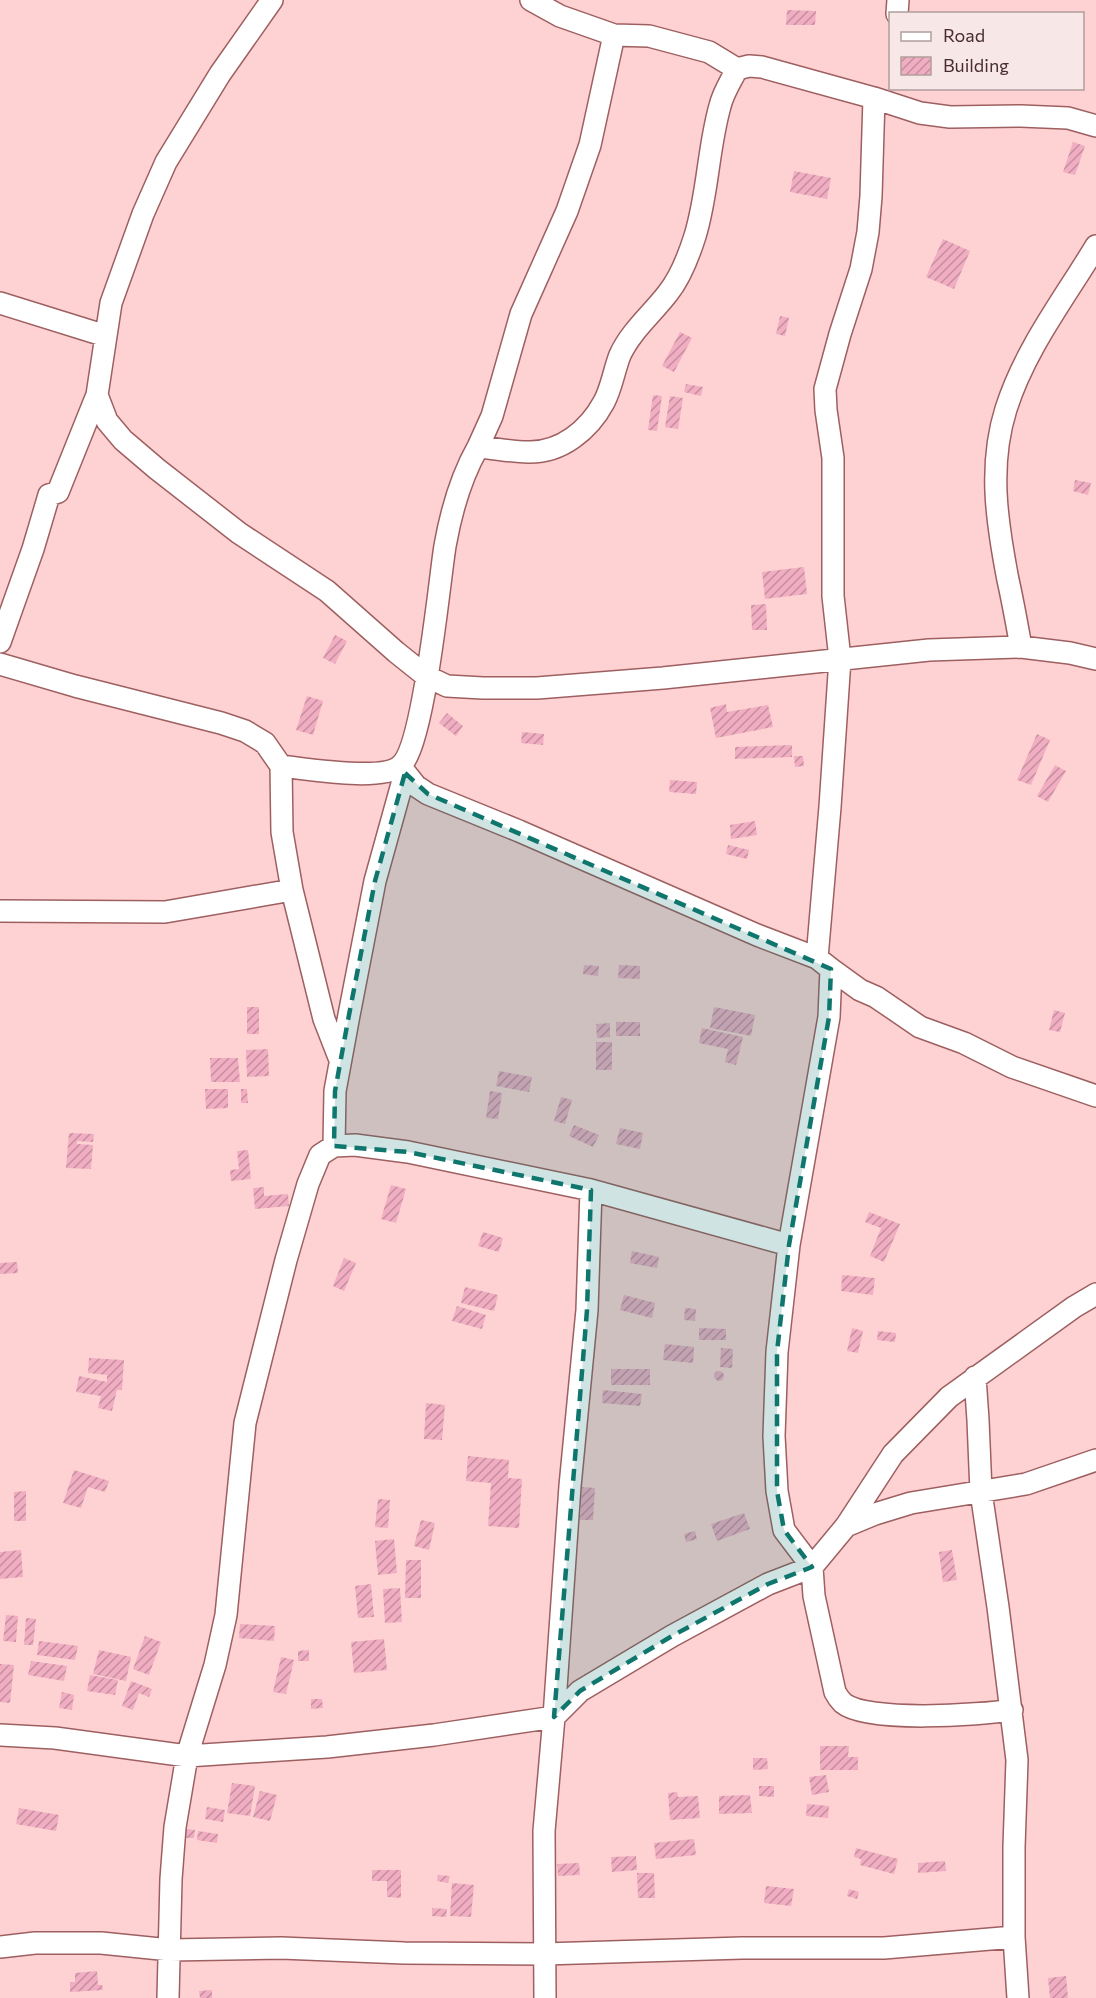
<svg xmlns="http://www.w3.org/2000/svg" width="1096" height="1998" viewBox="0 0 1096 1998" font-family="Commissioner,sans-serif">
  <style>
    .building { fill: url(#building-hatch) }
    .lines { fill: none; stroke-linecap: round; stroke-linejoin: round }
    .minor-casing { stroke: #9e5f60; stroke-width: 24 }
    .minor { stroke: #fff; stroke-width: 21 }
    .marked { fill: #0f766e; fill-opacity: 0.2; stroke: #0f766e; stroke-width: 4.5; stroke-dasharray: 12 8; stroke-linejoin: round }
  </style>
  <defs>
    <pattern id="building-hatch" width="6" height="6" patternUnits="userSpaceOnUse" patternTransform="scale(1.5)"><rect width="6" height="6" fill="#f1aec3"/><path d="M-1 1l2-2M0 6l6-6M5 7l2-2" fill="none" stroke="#c58e9f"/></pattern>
  </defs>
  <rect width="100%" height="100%" fill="#fed2d2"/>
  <path class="building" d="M787,10L816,11L815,25H786Z
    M1073,142L1085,146L1075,175L1063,172Z
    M794,171L831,178L827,199L790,192Z
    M943,239L970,251L954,289L926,277Z
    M780,316L789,318L785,336L776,334Z
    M680,332L692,338L674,372L662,366Z
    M686,384L703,387L701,396L684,392Z
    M653,395L662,396L657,431L648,430Z
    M670,396L683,398L678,429L665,427Z
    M1075,480L1091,483L1088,495L1073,491Z
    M804,567L807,594L765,599L762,572Z
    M766,604L767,630H752L751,605Z
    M335,635L347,641L335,664L323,658Z
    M307,696L323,701L313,735L296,730Z
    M726,704L727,712L768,705L773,727L716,738L710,708Z
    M447,713L463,726L456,736L439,723Z
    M522,732L544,734L543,745L521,743Z
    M1037,734L1050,740L1031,785L1017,780Z
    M792,745V757L735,759V747Z
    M794,756H803L804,766L795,767Z
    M1055,765L1066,771L1048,802L1037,796Z
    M670,780L697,782L696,794L669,792Z
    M755,821L757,835L731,839L730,825Z
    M728,845L749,850L747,859L726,854Z
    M584,965L599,966L598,976L583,974Z
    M619,965L640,966V979L618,978Z
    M247,1007H259V1034H247Z
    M714,1007L755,1015L751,1036L710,1028Z
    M1054,1010L1065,1013L1060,1032L1049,1030Z
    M616,1022H640V1036H616Z
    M610,1023V1037L597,1038L596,1024Z
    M702,1028L743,1037L736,1065L725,1062L728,1049L699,1043Z
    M596,1042H612V1070H596Z
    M268,1049L269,1076L247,1077L246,1050Z
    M210,1058H238L240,1082H211Z
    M499,1071L532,1077L529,1092L496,1086Z
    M205,1089H228V1108L206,1109Z
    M241,1089H247L248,1103H241Z
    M490,1091L502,1093L498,1119L486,1118Z
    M561,1097L572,1100L565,1124L554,1121Z
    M574,1125L599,1135L593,1147L569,1136Z
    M620,1128L643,1133L640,1149L616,1144Z
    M69,1133L94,1134L93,1142L77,1141V1144L93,1145L91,1169L66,1168Z
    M248,1150L251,1179L231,1181L230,1170L239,1169L237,1151Z
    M391,1185L406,1189L396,1223L381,1219Z
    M264,1187V1196L288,1194L289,1206L255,1209L253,1188Z
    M869,1212L900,1224L884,1262L870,1256L881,1228L865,1222Z
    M483,1232L503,1238L499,1252L478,1246Z
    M632,1251L659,1257L657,1268L630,1263Z
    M344,1258L356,1263L344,1291L333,1286Z
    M17,1262L18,1273L0,1274V1263Z
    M842,1275L875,1278L873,1295L841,1291Z
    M465,1287L498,1295L494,1311L461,1303Z
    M624,1295L655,1303L652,1318L620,1310Z
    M457,1306L486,1315L482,1329L452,1321Z
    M685,1308L696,1309L695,1321L684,1320Z
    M699,1328L726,1329V1340H699Z
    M852,1328L863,1331L858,1353L847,1351Z
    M878,1331L896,1333L895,1342L877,1340Z
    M665,1344L694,1347L693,1363L663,1360Z
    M721,1348L733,1349L732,1368L720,1367Z
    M89,1358L124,1360L122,1390H117L112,1411L98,1408L101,1396L76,1392L79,1376L107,1382V1375L88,1373Z
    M611,1369H650V1385H611Z
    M714 1376a5 5 0 1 1 10 0a5 5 0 1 1-10 0Z
    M603,1390L642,1394L640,1406L602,1403Z
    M426,1403L445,1405L442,1440L424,1439Z
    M468,1456L509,1460L508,1478L522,1479L519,1528L488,1526L491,1483L466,1481Z
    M74,1470L109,1481L105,1492L88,1487L81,1508L63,1503Z
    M582,1487L595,1488L593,1520H580Z
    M26,1491V1521H14V1492Z
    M378,1499L390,1500L388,1528L375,1527Z
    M744,1513L750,1529L717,1541L711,1524Z
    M421,1520L435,1523L429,1550L414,1546Z
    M695,1531L697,1539L686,1542L684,1534Z
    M394,1539L397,1573L378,1575L375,1541Z
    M21,1550L23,1577L0,1579V1552Z
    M952,1550L957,1580L943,1582L939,1552Z
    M406,1560H421V1598H405Z
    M371,1584L374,1617L358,1618L355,1586Z
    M400,1588L402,1622L385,1623L383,1589Z
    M6,1615L18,1616L16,1642L3,1641Z
    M26,1618L36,1619L33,1645H24Z
    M240,1624L275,1626L274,1641L239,1638Z
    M145,1636L161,1642L149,1675L133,1669Z
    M384,1639L387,1670L354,1673L351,1642Z
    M39,1641L78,1646L75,1660L37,1655Z
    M99,1650L131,1657L126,1681L93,1674Z
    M309,1650V1661H298V1651Z
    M281,1657L294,1660L286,1694L273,1692Z
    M31,1661L67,1666L64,1681L28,1675Z
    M0,1664L14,1665L10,1703L0,1702Z
    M90,1675L118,1680L115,1695L87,1691Z
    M131,1681L152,1689L149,1697L139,1693L133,1710L122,1706Z
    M62,1692L74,1695L72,1710L59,1708Z
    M311,1699H322L323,1708L311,1709Z
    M820,1746H849L848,1757H858V1770H820Z
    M753,1758H767L768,1769L753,1770Z
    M826,1775L829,1792L812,1795L809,1777Z
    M232,1783L255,1786L250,1816L227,1813Z
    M759,1786H774V1797L759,1796Z
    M260,1791L277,1795L270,1821L253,1817Z
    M677,1792L678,1797L698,1796L700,1818L670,1820L668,1793Z
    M750,1795L752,1813L719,1814V1796Z
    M807,1804L829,1806L828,1818L806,1816Z
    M207,1807L225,1810L223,1822L205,1819Z
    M19,1808L59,1815L56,1831L16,1824Z
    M186,1829L195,1830L194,1838H186Z
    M198,1831L218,1834L217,1843L197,1840Z
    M694,1839L696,1855L656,1859L654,1843Z
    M856,1848L898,1859L894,1874L860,1865L861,1859L854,1857Z
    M636,1856L637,1870L612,1872L611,1857Z
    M945,1861L946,1871L918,1873V1863Z
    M579,1863L580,1875L558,1876L557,1864Z
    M372,1870H401V1898L387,1897V1881H372Z
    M637,1873H654L655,1898H638Z
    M438,1875L450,1876L448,1883L437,1881Z
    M452,1883L474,1885L471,1917L450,1916Z
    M766,1886L794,1889L791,1906L764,1903Z
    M849,1889L859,1892L857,1899L847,1896Z
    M432,1908L447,1909L446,1917L432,1916Z
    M97,1971L98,1985H102L103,1990L70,1992V1982H75V1973Z
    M1066,1976L1068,1998H1050L1048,1978Z
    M212,1990V1998H200L199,1991Z"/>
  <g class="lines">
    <g class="minor-casing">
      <path id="minor" d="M531,0L560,16L614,35L649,36L709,52L737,69
        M897,14L898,0
        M0,303L106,336
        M97,395L107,421L123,440L157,469L239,533L327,591L396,652L426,676L447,686L483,688H537L663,678L929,650L1021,647L1070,653L1096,659
        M478,447L492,416L521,314L567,211L590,145L614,35
        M0,642L33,549L49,495L58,492L97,395L111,303L143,214L166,162L220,74L272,0
        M1021,647C1017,625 1013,602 1008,580C997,523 988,466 1006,409C1025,349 1064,299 1096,246
        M0,664L75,686L221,723L245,731L265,743L281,766L282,832L292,890L324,1019L340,1060
        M281,766C306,769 379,781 399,767C424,750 439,583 445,546C451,512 461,477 478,447C494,448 511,452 528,452C561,453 589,430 604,402C612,387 614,370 620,355C631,331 652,314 668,293C680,278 689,255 695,236C708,194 708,148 720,106C723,93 731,81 737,69L749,66L762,67L874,98L920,113L950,117L1021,116L1068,118L1096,126
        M400,766L416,786L428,794L519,831L757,935L817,958L831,969L829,1017L789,1245L777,1352L774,1436L777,1491L784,1530L812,1567L814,1596L835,1692C837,1696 840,1700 843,1703C867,1723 980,1715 1012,1710
        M0,911L165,912L292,890
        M817,958L830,807L840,659L833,596V458L826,410L825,389L840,334L861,269L868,232L871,196L874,98
        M831,969L860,990L876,997L920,1027L964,1043L1012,1067L1096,1096
        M334,1146L335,1091L349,1015L375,881L405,773
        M975,1377L978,1420L981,1492L998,1607L1017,1760L1014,1847V1937L1018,1998
        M846,1526L875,1514L911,1503L1026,1484L1096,1460
        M0,1735L55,1738L187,1756L327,1747L434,1735L554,1717L570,1486L587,1310L591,1190
        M0,1947L35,1943H101L170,1950L281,1948L404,1953L544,1954L742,1948H884L1014,1937
        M168,1998L171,1879L175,1827L187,1756L215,1665L226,1615L245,1423L286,1260L308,1184L320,1155L334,1146L355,1145L408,1152L591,1190L789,1245
        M545,1998L544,1831L554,1717L580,1691L672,1636L768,1584L812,1567L846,1526L893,1454L949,1397L1074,1307L1096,1294"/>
    </g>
    <use href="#minor" class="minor"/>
  </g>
  <path class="marked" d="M405,773L428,794L831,969L829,1017L789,1245L777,1352V1491L784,1530L812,1567L768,1584L672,1636L580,1691L554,1717L587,1310L591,1190L408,1152L334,1146L335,1091L349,1015L375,881Z"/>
  <rect x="889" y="12" width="195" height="78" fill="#f7e8e7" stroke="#b19d9d" stroke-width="1.5"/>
  <rect x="901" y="32" width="30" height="9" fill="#ffffff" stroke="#b19d9d" stroke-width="1.5"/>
  <text x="943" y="42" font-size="18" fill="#492d2d">Road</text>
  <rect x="901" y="57" width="30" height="18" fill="url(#building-hatch)" stroke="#b19d9d" stroke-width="1.5"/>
  <text x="943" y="72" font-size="18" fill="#492d2d">Building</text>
</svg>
